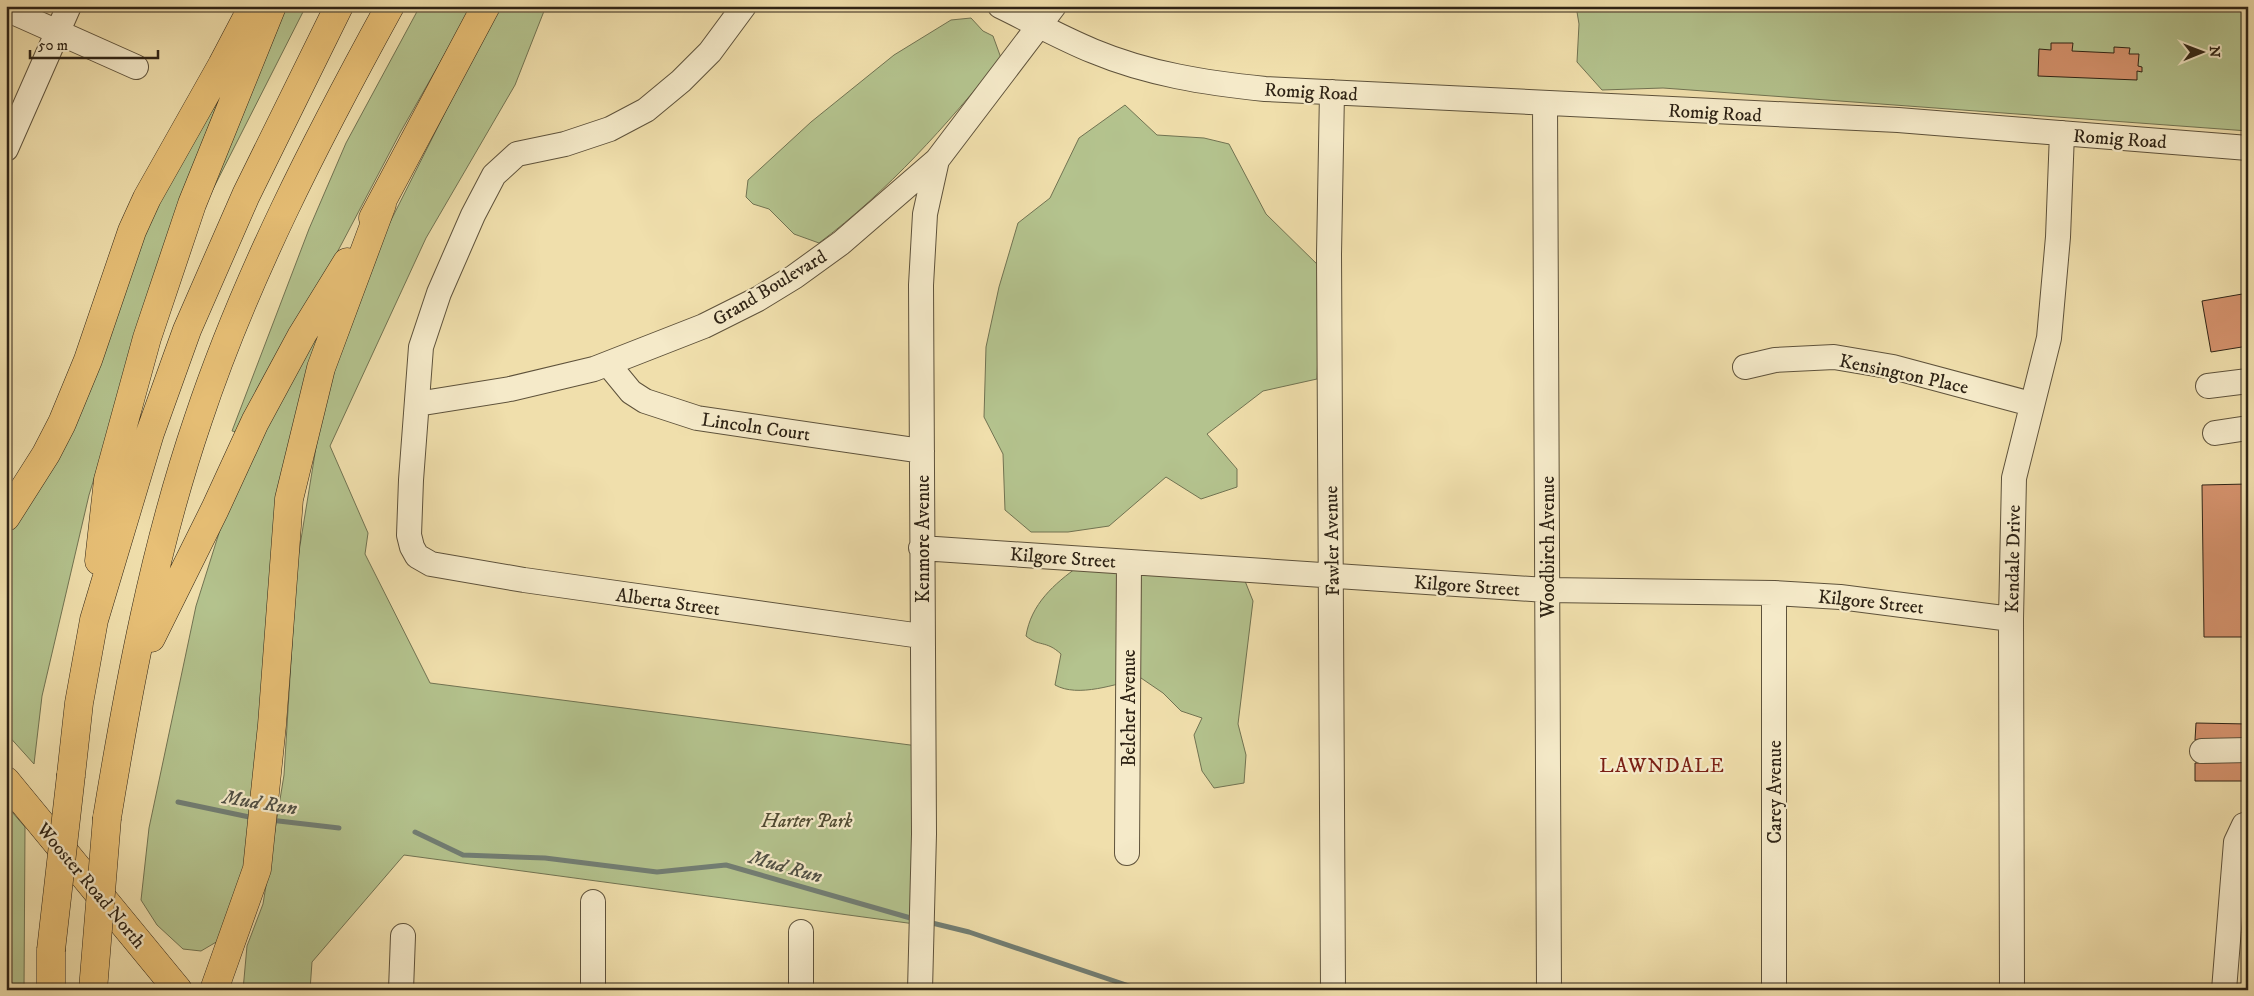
<svg xmlns="http://www.w3.org/2000/svg" width="2254" height="996" viewBox="0 0 2254 996" font-family="'IM FELL DW Pica',serif">
  <style>
    .green { fill: #b4c38e; stroke: #717352 }
    .lines { fill: none; stroke-linecap: round; stroke-linejoin: round }
    .stream { stroke: #727e74; stroke-width: 5 }
    .building { fill: #d6936e; stroke: #2e2315 }
    .minor-casing { stroke: #5e523b; stroke-width: 26 }
    .major-casing { stroke: #2e2315; stroke-width: 29 }
    .highway-casing { stroke: #2e2315; stroke-width: 29 }
    .minor { stroke: #f5eac9; stroke-width: 24 }
    .major { stroke: #e8c076; stroke-width: 28 }
    .highway { stroke: #e8c076; stroke-width: 28 }
    .highway-bridge-casing { stroke: #2e2315; stroke-width: 29; stroke-linecap: butt }
    .highway-bridge { stroke: #e8c076; stroke-width: 28 }
    .labels { text-anchor: middle; stroke-width: 4.5; stroke-linejoin: round; paint-order: stroke }
    .street-label { font-size: 19px; fill: #2e2315; stroke: #f5eac9 }
    .park-label { font-size: 19px; font-style: italic; fill: #504b33; stroke: #f5eac9 }
    .neighbourhood-label { font-size: 20px; letter-spacing: 1px; fill: #7a1f14; stroke: #f5eac9 }
    .water-label { font-size: 20px; font-style: italic; fill: #505045; stroke: #f5eac9 }
  </style>
  <rect width="100%" height="100%" fill="#f0dfac"/>
  <filter id="stains"><feTurbulence type="fractalNoise" baseFrequency=".004" numOctaves="4"/><feColorMatrix values="0 0 0 0 .2 0 0 0 0 .09 0 0 0 0 .02 0 0 0 .5 -.17"/></filter>
  <radialGradient id="worn" r=".72"><stop offset=".6" stop-color="#630" stop-opacity="0"/><stop offset="1" stop-color="#630" stop-opacity=".3"/></radialGradient>
  <path class="green" d="M280,6H306L210,195Z
    M420,6H472L400,133L242,433L232,431L309,229L346,143Z
    M501,6H546L515,85L426,238L330,446L368,533L365,554L430,683L918,746L915,924L404,855L312,962L310,990H243L247,946L263,904L284,775L297,564L318,435L330,381L371,260L470,63Z
    M1576,6H2248V131L1663,88L1602,90L1577,62L1579,24Z
    M971,18L983,31L993,36L1001,58C947,125 888,191 819,243L794,234L769,209L753,204L746,197L748,180L811,122L894,55L951,20Z
    M218,102L176,211L89,495L42,696L34,764L6,733V531L75,413L138,241L169,176Z
    M1125,105L1157,135L1204,138L1229,144L1266,214L1321,268L1317,379L1263,391L1207,434L1237,469V487L1201,499L1166,477L1109,526L1068,532H1031L1005,510L1003,454L984,417L986,347L999,287L1018,223L1050,198L1079,138Z
    M313,333L322,337L250,854L218,941L201,951L183,949L157,925L141,900L149,828L196,606L225,514Z
    M1079,566L1245,581L1253,601L1238,724L1246,755L1244,783L1214,788L1202,771L1194,735L1202,718L1181,711L1163,693L1141,678C1116,684 1078,698 1055,685L1061,654C1046,640 1039,647 1026,636C1031,604 1054,584 1079,566Z
    M6,805L25,827L24,990H6Z"/>
  <g class="lines">
    <path class="stream" d="M178,802L254,818
      M270,820L339,828
      M415,832L463,855L545,858L657,872L726,865L914,919
      M928,922L969,932L1141,990"/>
  </g>
  <path class="building" d="M2051,43H2073L2072,51L2114,53V47L2130,48L2129,54H2139L2138,66L2142,67V72L2137,71V80L2038,76L2039,49L2051,50Z
    M2248,293V346L2211,352L2202,301Z
    M2248,484V637H2204L2202,485Z
    M2196,723L2248,724V741L2195,740Z
    M2248,762V781H2195V763Z
    M2248,914V939L2242,933Z"/>
  <g class="lines">
    <g class="minor-casing">
      <path id="minor" d="M744,6L710,52L681,81L646,110L610,129L565,144L517,154L494,175L473,215L439,293L421,347L411,480L409,535L412,547L417,556L431,564L524,580L921,636
        M1000,6C1031,21 1061,38 1093,51C1148,74 1206,83 1265,89L1898,120L2248,148
        M6,9L136,67
        M1332,92L1329,254L1333,990
        M1545,103L1549,990
        M6,149L69,6
        M608,364L631,392L645,401L697,418L922,451
        M1745,367L1775,360L1834,357L1893,367L2031,404
        M2208,386L2248,381
        M417,404L510,389L594,369L704,326L758,299L794,277L841,243L937,160L1054,6
        M2215,433L2248,428
        M921,548L1546,590L1774,593L1840,597L2011,619
        M2202,751L2248,750
        M1127,853L1129,562
        M401,990L403,936
        M593,990V902
        M801,990V932
        M920,990L924,834L921,285L925,214L937,160
        M1774,990V593
        M2012,990L2011,619L2014,478L2049,338L2058,237L2062,133
        M2224,990L2236,842L2244,825L2248,824"/>
    </g>
    <g class="major-casing">
      <path id="major" d="M6,781L178,990"/>
    </g>
    <g class="highway-casing">
      <path id="highway" d="M373,218L486,6
        M6,517L46,454L62,423L88,360L132,231L147,198L222,65L253,6
        M99,561L108,480L147,338L192,204L272,6
        M151,638L215,509L255,422L302,335L347,262
        M71,775L79,703L94,620L150,433L187,330L246,195L339,6
        M107,818C129,684 154,549 198,420C246,276 317,139 390,6
        M51,990V950
        M214,990L257,869L272,725L289,499L321,368L382,204"/>
    </g>
    <use href="#minor" class="minor"/>
    <use href="#major" class="major"/>
    <use href="#highway" class="highway"/>
    <g class="highway-bridge-casing">
      <path id="highway-bridge" d="M51,950L71,775
        M93,990L107,818"/>
    </g>
    <use href="#highway-bridge" class="highway-bridge"/>
  </g>
  <g class="labels">
    <g class="street-label">
      <text transform="translate(1311 91) rotate(3)" y="7">Romig Road</text>
      <text transform="translate(1715 112) rotate(3)" y="7">Romig Road</text>
      <text transform="translate(2120 138) rotate(4)" y="7">Romig Road</text>
      <text transform="translate(769 287) rotate(-31)" y="7">Grand Boulevard</text>
      <text transform="translate(1904 373) rotate(12)" y="7">Kensington Place</text>
      <text transform="translate(756 426) rotate(8)" y="7">Lincoln Court</text>
      <text transform="translate(922 539) rotate(-90)" y="7">Kenmore Avenue</text>
      <text transform="translate(1331 541) rotate(-91)" y="7">Fawler Avenue</text>
      <text transform="translate(1547 547) rotate(-90)" y="7">Woodbirch Avenue</text>
      <text transform="translate(1063 557) rotate(4)" y="7">Kilgore Street</text>
      <text transform="translate(2012 559) rotate(-89)" y="7">Kendale Drive</text>
      <text transform="translate(1467 585) rotate(4)" y="7">Kilgore Street</text>
      <text transform="translate(668 601) rotate(8)" y="7">Alberta Street</text>
      <text transform="translate(1871 601) rotate(6)" y="7">Kilgore Street</text>
      <text transform="translate(1128 708) rotate(-90)" y="7">Belcher Avenue</text>
      <text transform="translate(1774 792) rotate(-90)" y="7">Carey Avenue</text>
      <text transform="translate(92 885) rotate(50)" y="7">Wooster Road North</text>
    </g>
    <g class="park-label">
      <text x="807" y="827">Harter Park</text>
    </g>
    <g class="neighbourhood-label">
      <text x="1662" y="772">LAWNDALE</text>
    </g>
    <g class="water-label">
      <text transform="translate(260 802) rotate(9)" y="7">Mud Run</text>
      <text transform="translate(786 866) rotate(16)" y="7">Mud Run</text>
    </g>
  </g>
  <rect width="2254" height="996" fill="none" stroke="#f0dfac" stroke-width="25"/>
  <rect x="8" y="8" width="2239" height="981" fill="none" stroke="#2e2315" stroke-width="2.5"/>
  <rect x="12" y="12" width="2229" height="971" fill="none" stroke="#2e2315"/>
  <g transform="translate(2202 52) rotate(89)" stroke="#f5eac9" stroke-width="4" paint-order="stroke">
  <path d="M0-4L9 19L0 12L-9 19Z" fill="#2e2315"/>
  <text y="-8" font-size="14" font-weight="bold" text-anchor="middle" fill="#2e2315">N</text>
  </g>
  <path d="M30 50v8h128v-8" fill="none" stroke="#2e2315" stroke-width="2.5"/>
  <text x="38" y="50" font-size="15" fill="#2e2315" stroke="#f5eac9" stroke-width="4" paint-order="stroke">50 m</text>
  <rect width="100%" height="100%" filter="url(#stains)"/>
  <rect width="100%" height="100%" fill="url(#worn)"/>
</svg>
